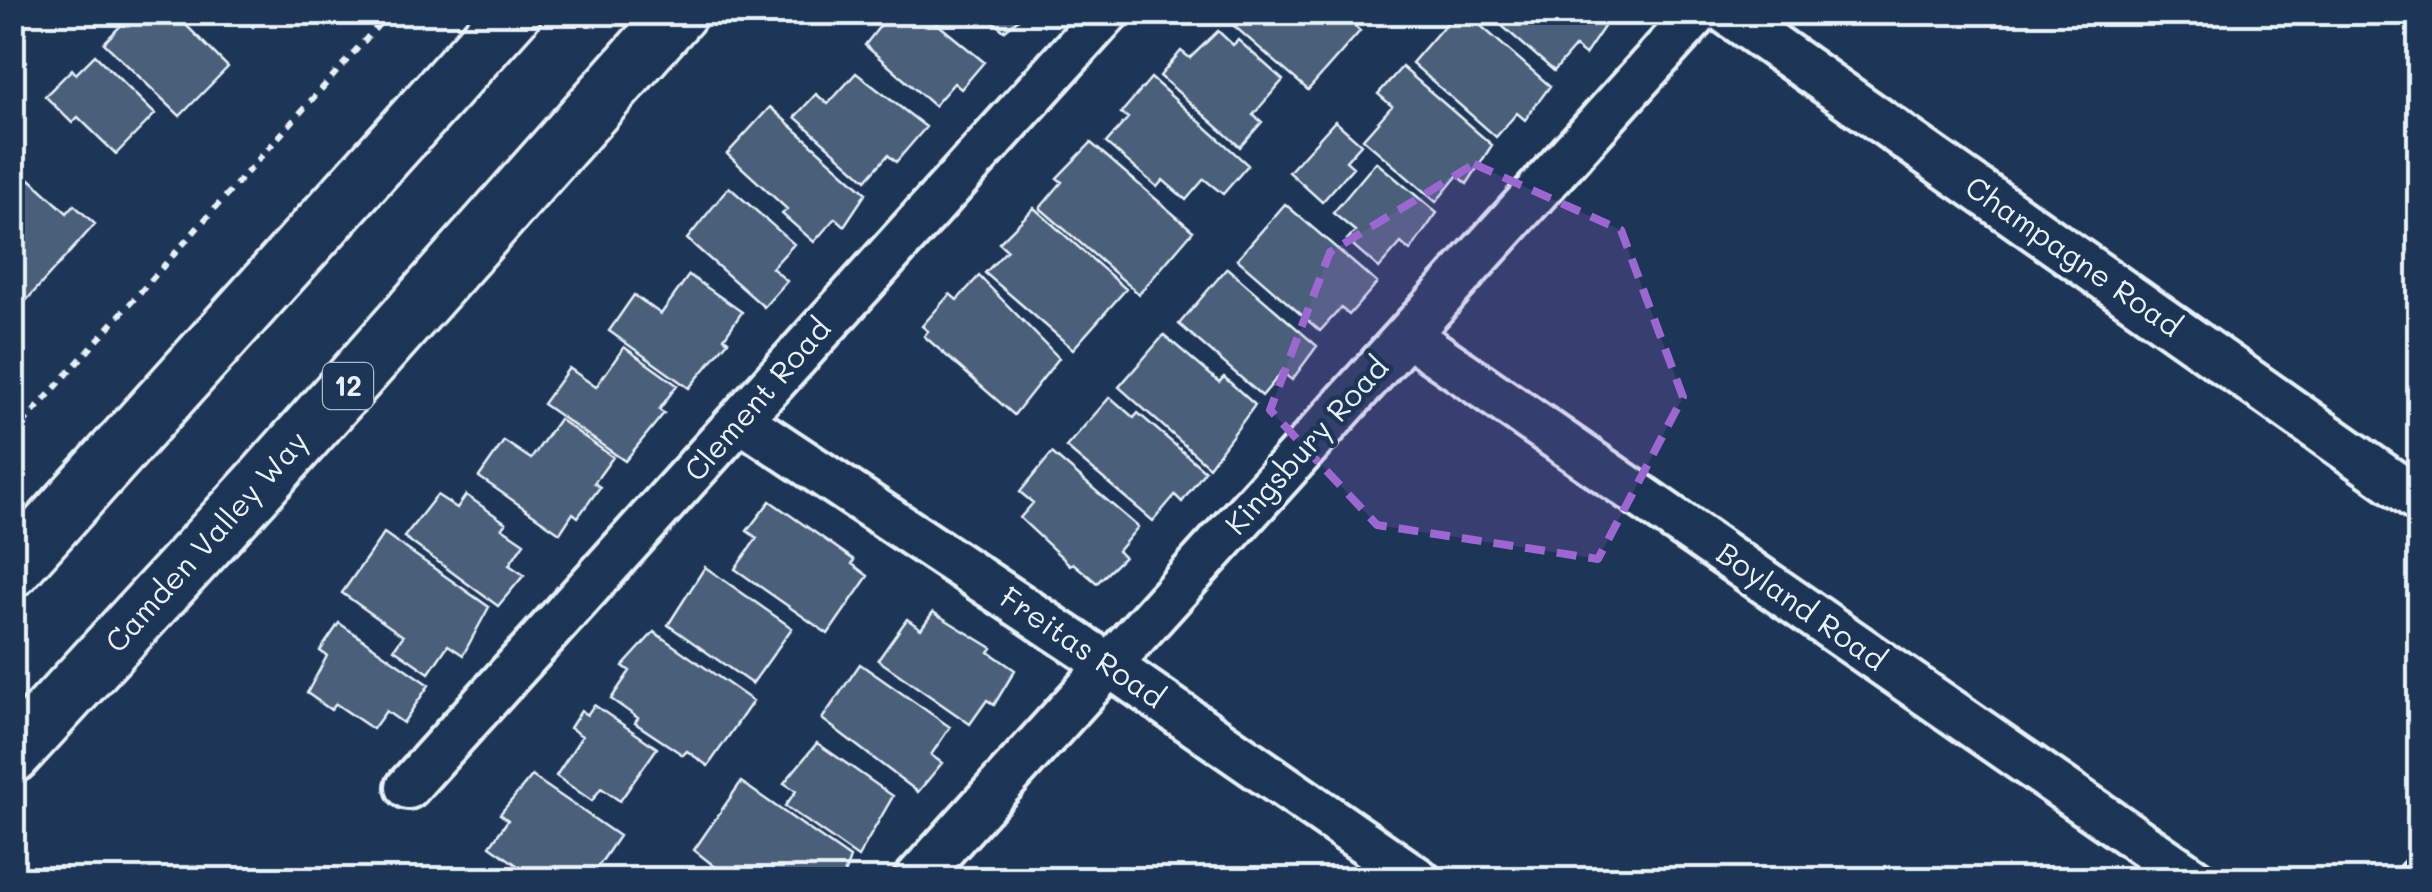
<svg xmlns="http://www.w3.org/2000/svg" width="2432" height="892" viewBox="0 0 2432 892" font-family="Mali,sans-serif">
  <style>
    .building { fill: #495e7a; stroke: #e8f1f8; stroke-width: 2.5 }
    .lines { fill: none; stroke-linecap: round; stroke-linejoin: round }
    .minor-casing { stroke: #e8f1f8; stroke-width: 50 }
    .primary-casing { stroke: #e8f1f8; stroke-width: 62 }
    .path { stroke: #e8f1f8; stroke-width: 6; stroke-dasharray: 8 8; stroke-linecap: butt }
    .minor { stroke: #1d3557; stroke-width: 42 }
    .primary { stroke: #1d3557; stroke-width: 55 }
    .marked { fill: #9c67d0; fill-opacity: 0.2; stroke: #9c67d0; stroke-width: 8; stroke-dasharray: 20 12; stroke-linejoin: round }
    .labels { text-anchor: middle; stroke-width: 9; stroke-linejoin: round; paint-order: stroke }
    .shield { fill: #1d3557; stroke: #abb9c8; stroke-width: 2.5 }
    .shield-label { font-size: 28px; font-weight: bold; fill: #e8f1f8 }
    .street-label { font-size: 30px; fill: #e8f1f8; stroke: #1d3557 }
  </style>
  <rect width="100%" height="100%" fill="#1d3557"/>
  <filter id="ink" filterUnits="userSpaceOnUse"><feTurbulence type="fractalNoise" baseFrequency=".01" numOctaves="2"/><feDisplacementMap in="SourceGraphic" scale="20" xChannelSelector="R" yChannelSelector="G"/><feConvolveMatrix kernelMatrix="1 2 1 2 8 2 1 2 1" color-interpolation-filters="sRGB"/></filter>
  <g filter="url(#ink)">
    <path class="building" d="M126,12H173L228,67L180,116L104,43L126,20L122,16Z
      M237,12H266L253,27Z
      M891,12L908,18L923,12L984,62L961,89L954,83L934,106L865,45Z
      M983,12H1027L1004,31Z
      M1218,12H1339L1360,31L1308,90Z
      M1456,12H1465L1550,86L1525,120L1517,113L1496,137L1412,63Z
      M1486,12H1598L1608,21L1585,55L1575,47L1554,71Z
      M1218,31L1233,45L1238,40L1283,80L1253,115L1262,122L1240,147L1160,76L1181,51L1190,58Z
      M95,55L155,114L116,154L78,117L72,123L45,96L72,69L76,74Z
      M1402,67L1492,145L1467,184L1458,175L1436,202L1363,139L1392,106L1378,94Z
      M856,73L926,127L896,162L888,155L866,180L795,117L816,94L828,104Z
      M1151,78L1248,165L1223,194L1204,179L1186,200L1163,180L1157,187L1106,143L1128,118L1121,113Z
      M770,107L866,193L844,226L835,218L814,242L782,214L787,209L727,154Z
      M1335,121L1361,144L1346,161L1353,167L1322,202L1289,172Z
      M1091,143L1193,231L1139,294L1040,208L1062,182L1057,178Z
      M1376,162L1437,213L1410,251L1401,243L1379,268L1347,240L1355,231L1333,213Z
      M30,179L67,213L74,205L95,224L16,312L12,244L21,235L12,227V199Z
      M729,187L794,244L772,268L787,281L764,307L687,239Z
      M1285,204L1377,283L1349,315L1341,308L1320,331L1237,259Z
      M1034,208L1126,289L1073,349L985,273L1007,250L999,243Z
      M1227,268L1317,346L1292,380L1282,372L1262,396L1179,324Z
      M689,275L742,312L724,338L728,341L689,388L609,331L634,295L661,314Z
      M979,276L1059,358L1014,415L924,336L928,331L922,326L950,294L957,300Z
      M1164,335L1219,382L1224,377L1255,405L1209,467L1119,387Z
      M624,347L677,385L659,410L664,413L625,461L543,404L569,368L596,387Z
      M1110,397L1134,418L1138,413L1205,471L1182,502L1175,495L1153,521L1066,447Z
      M559,419L613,457L594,483L600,487L578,517L573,513L560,533L479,477L504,441L531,459Z
      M1052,453L1138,527L1118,551L1124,557L1097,583L1073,563L1070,565L1020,518L1033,503L1020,492Z
      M437,495L457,508L466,495L506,523L502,528L524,543L509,565L524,575L498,606L404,537Z
      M770,501L854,560L852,564L868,576L828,634L735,569L757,538L747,531Z
      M384,533L489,607L463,655L448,645L429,673L394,649L403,636L342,593Z
      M705,567L792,628L752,684L668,625Z
      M933,612L992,648L989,652L1015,670L994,705L987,700L970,724L878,660L907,619L921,629Z
      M339,623L429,685L403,723L386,711L373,729L336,704L331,710L307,693L327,656L320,651Z
      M654,632L753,701L708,766L687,751L683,755L635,723L638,718L611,699L630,671L623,666Z
      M860,664L950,727L931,755L942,763L918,792L822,719Z
      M594,705L657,748L620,801L601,788L592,801L556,776L582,736L570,728L581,711L587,715Z
      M817,743L893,796L858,857L785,806L796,791L784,783Z
      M532,776L619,836L589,880H538L490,846L508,820L500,814Z
      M741,782L850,858L842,880H732L694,850Z"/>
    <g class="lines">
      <g class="minor-casing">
        <path id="minor" d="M1726,12L2420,501
          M1408,335L2195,880
          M742,421L1109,665L1419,880
          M408,787L1108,12
          M915,880L1699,12
          M2418,880L2420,878"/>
      </g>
      <g class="primary-casing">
        <path id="primary" d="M12,569L513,12
          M12,755L258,487L679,12"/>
      </g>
      <path class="path" d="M12,436L390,12"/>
      <use href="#minor" class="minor"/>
      <use href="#primary" class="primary"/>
    </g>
  </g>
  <path class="marked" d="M1474,164L1621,230L1683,397L1598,559L1377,525L1270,410L1330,252Z"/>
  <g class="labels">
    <rect class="shield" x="323" y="363" width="50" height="46" rx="8"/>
    <g class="shield-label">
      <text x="348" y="396">12</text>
    </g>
    <g class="street-label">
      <text transform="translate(2073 257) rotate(35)" y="10">Champagne Road</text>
      <text transform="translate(758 400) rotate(-49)" y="10">Clement Road</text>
      <text transform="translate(1307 446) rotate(-48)" y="10">Kingsbury Road</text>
      <text transform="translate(207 542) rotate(-48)" y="10">Camden Valley Way</text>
      <text transform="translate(1801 607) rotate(35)" y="10">Boyland Road</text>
      <text transform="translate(1082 648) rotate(34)" y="10">Freitas Road</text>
    </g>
  </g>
  <rect width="2432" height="892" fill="none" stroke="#1d3557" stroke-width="50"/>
  <rect x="25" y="25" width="2382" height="842" fill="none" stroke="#e8f1f8" stroke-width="4" filter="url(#ink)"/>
</svg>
